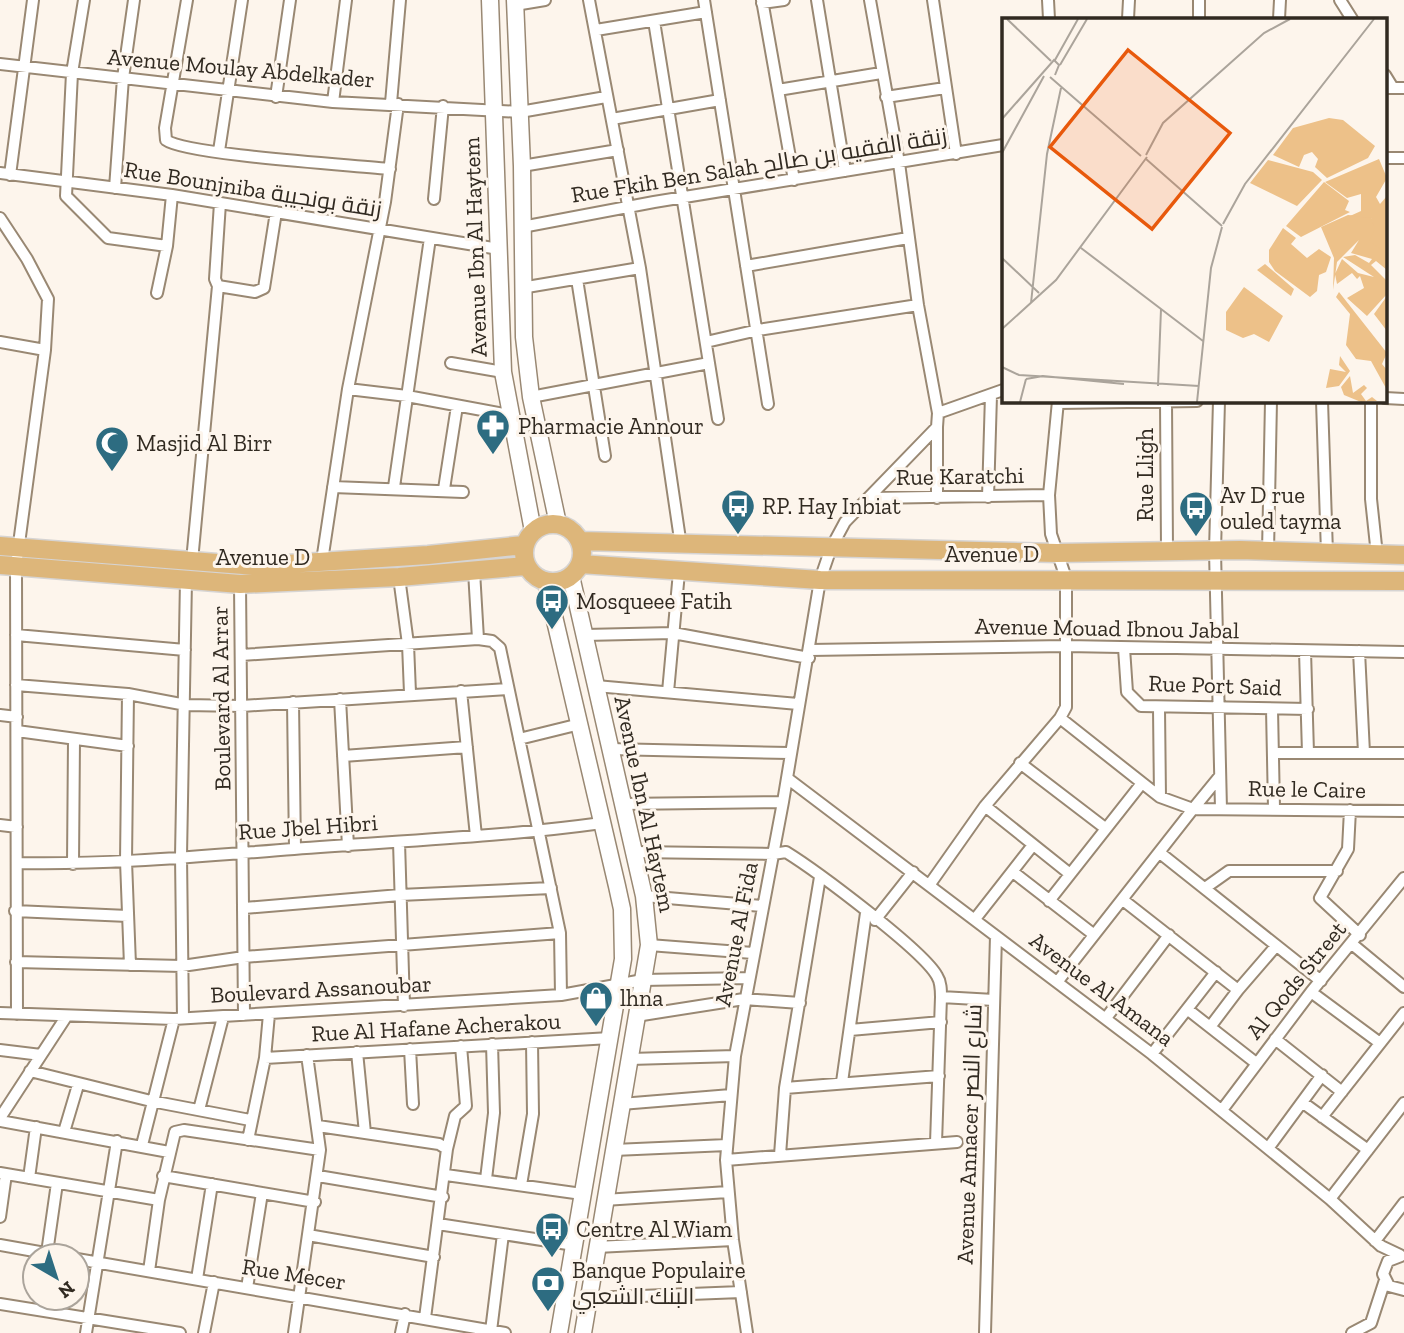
<svg xmlns="http://www.w3.org/2000/svg" width="1404" height="1333" viewBox="0 0 1404 1333" font-family="'Zilla Slab',Cairo,serif">
  <style>
    .lines { fill: none; stroke-linecap: round; stroke-linejoin: round }
    .street-casing { stroke: #998873; stroke-width: 14 }
    .secondary-casing { stroke: #998873; stroke-width: 19 }
    .primary-casing { stroke: #d6d4d3; stroke-width: 21 }
    .street { stroke: #fff; stroke-width: 10 }
    .secondary { stroke: #fff; stroke-width: 16 }
    .primary { stroke: #ddb67a; stroke-width: 18 }
    .labels { text-anchor: middle; stroke-width: 6; stroke-linejoin: round; paint-order: stroke }
    .street-label { font-size: 23px; fill: #312a21; stroke: #fdf5ec }
    .poi-label { font-size: 23px; fill: #312a21; stroke: #fdf5ec; text-anchor: start }
    .inset-road { fill: none; stroke: #aba49b; stroke-width: 2 }
    .view { fill: #e8590c; fill-opacity: 0.15; stroke: #e8590c; stroke-width: 3.5 }
    .inset-edge { fill: none; stroke: #312a21; stroke-width: 3.5 }
  </style>
  <rect width="100%" height="100%" fill="#fdf5ec"/>
  <g class="lines">
    <g class="street-casing">
      <path id="street" d="M84,0L72,73L66,196L108,238L167,246L172,195
        M187,0L165,128L166,140C186,155 355,165 390,169
        M589,0L640,268L681,546
        M704,0L768,404
        M762,0L794,180
        M817,0L845,171
        M933,0L956,154
        M1048,0L1049,19
        M1340,0L1352,19
        M762,3L784,0
        M515,5L545,0
        M1128,19L1129,0
        M1199,19V0
        M1279,19L1280,0
        M654,21L718,419
        M596,30L706,12
        M0,64L333,102L520,112L606,97
        M1385,75L1393,88
        M1385,88H1404
        M778,90L881,73
        M276,97L290,0
        M886,97L945,88
        M333,102L346,0
        M391,103L400,0
        M612,119L720,100
        M219,151L242,0
        M1385,158H1404
        M522,166L618,150
        M0,173L172,195L499,249
        M10,175L33,0
        M115,188L123,78L134,0
        M434,199L443,106
        M220,203L215,279L218,286L255,292L264,288L276,212
        M0,218L27,259L48,299L45,350L16,566L17,1014
        M522,227L654,202L1003,145
        M746,266L908,238
        M577,279L605,456
        M521,288L640,268
        M157,293L167,246
        M0,342L45,350
        M706,342L758,330L918,305
        M451,363L503,372
        M348,389L407,396L509,415
        M531,397L709,363
        M1385,398L1404,399
        M1166,401L1167,550
        M1219,401L1215,551L1221,809
        M1322,401L1327,553
        M1371,401V499L1377,555
        M1058,403L1197,401
        M938,413L1003,390
        M937,427V498
        M333,487L463,492
        M394,487L430,238
        M444,489L457,406
        M988,497L991,395
        M872,498L1049,495
        M1268,552L1271,401
        M192,561L218,286
        M322,561L348,389L385,202L398,104
        M474,571L478,639
        M399,577L408,644L410,693
        M240,584L244,1015
        M16,635L185,650
        M585,635L673,633L809,658
        M1124,648L1127,692L1141,706L1308,709
        M810,650L1066,646L1404,652
        M1305,651L1308,753
        M1359,651L1364,753
        M241,655L478,639L492,641L500,648L560,933L561,995
        M16,685L128,694L186,705L242,706L508,689
        M596,686L798,704
        M461,691L476,836
        M668,692L679,572
        M128,694L126,861L130,965
        M340,699L348,846
        M293,702L295,849
        M1159,709L1160,797
        M1272,709L1274,808
        M0,715L17,717
        M1060,718L1160,797L1193,809L1220,776
        M17,731L128,746
        M519,739L580,724
        M609,749L789,753
        M1273,753H1404
        M343,756L467,747
        M1020,763L1105,828
        M787,778L1152,1054L1330,1199L1381,1246L1400,1255
        M621,804L783,802
        M985,806L1070,874
        M1350,810L1348,849L1320,898L1360,935
        M0,825L17,827
        M399,842L404,1006
        M634,852L773,854L786,852C815,870 923,950 937,976C941,982 941,990 941,997L936,1143
        M1160,853L1321,981
        M18,863C110,865 202,856 294,849C397,841 500,837 602,823
        M73,864L74,740
        M1013,872L1093,934
        M930,884L985,806L1060,718L1066,707V578L1051,534L1049,495L1058,401
        M1205,888L1229,871H1337
        M644,896L762,906
        M1123,900L1238,990L1210,1027L1256,1063
        M1049,901L1142,783
        M244,908L400,895L551,888
        M15,911L128,916
        M975,919L1033,845
        M875,920L913,872
        M1352,944L1404,987
        M649,945L753,953
        M16,962L182,966L244,957L560,933
        M1058,981L1193,809L1404,811
        M1238,990L1276,946
        M1311,992L1380,1043
        M941,997L994,1000
        M1187,1009L1210,1027
        M0,1013L174,1019L561,995L643,980L748,978
        M636,1016L744,999L800,1003
        M183,1018L181,856L186,580
        M1106,1018L1169,935
        M850,1030L941,1022
        M1275,1039L1342,1092
        M410,1049L413,1104
        M0,1050L41,1055
        M357,1052L365,1133
        M1152,1054L1216,972
        M265,1058L610,1038
        M630,1059L735,1056
        M30,1071L151,1101L250,1120
        M842,1082L866,913
        M785,1088L939,1076
        M1302,1102L1368,1150
        M621,1104L731,1095
        M199,1110L223,1017
        M1222,1110L1311,992L1404,878
        M1322,1117L1404,1013
        M0,1118L66,1017
        M0,1121L169,1152
        M318,1126L439,1144L447,1149L425,1318
        M64,1132L78,1085
        M248,1140L265,1058L269,1014
        M142,1145L174,1019
        M1269,1147L1322,1075
        M447,1149L455,1116L466,1106L461,1046
        M614,1150L727,1145
        M780,1155L785,1088L820,877
        M726,1160L957,1142
        M0,1173L159,1200
        M446,1175L582,1194
        M163,1176L315,1202
        M318,1176L443,1197
        M29,1178L36,1127
        M486,1179L494,1113L492,1044
        M521,1185L533,1114L532,1042
        M1330,1199L1404,1103
        M604,1200L728,1192
        M0,1217L6,1174
        M438,1224L574,1245
        M308,1235L434,1257
        M1375,1241L1404,1203
        M0,1245L62,1256
        M597,1247L733,1240
        M47,1253L57,1183
        M1401,1256L1388,1261L1383,1274L1389,1286L1404,1290
        M77,1259L505,1333
        M149,1271L159,1200L175,1132L184,1130L320,1150
        M197,1279L212,1184
        M247,1288L262,1193
        M590,1298L741,1292
        M0,1304L180,1333
        M491,1331L503,1234
        M86,1333L117,1141
        M204,1333L214,1282
        M294,1333L320,1150L307,1055
        M401,1333L405,1314
        M747,1333L733,1240L726,1160L735,1056L783,802L820,580L831,548L845,522L937,427L938,413L918,305L899,163L870,0
        M985,1333L996,936
        M1352,1333L1371,1323L1385,1280"/>
    </g>
    <g class="secondary-casing">
      <path id="secondary" d="M490,0L503,372L533,531
        M515,0L522,166L524,337L531,397L558,524
        M571,576L644,896L649,945L583,1333
        M546,582L617,886L622,909L623,959L559,1333"/>
    </g>
    <g class="primary-casing">
      <path id="primary" d="M524 553a29 29 0 1 1 58 0a29 29 0 1 1-58 0Z
        M580,541L1057,553L1240,550L1404,555
        M0,546L256,566L428,555L524,545
        M580,564L820,580L1404,581
        M0,565L240,584L399,577L526,566"/>
    </g>
    <use href="#street" class="street"/>
    <use href="#secondary" class="secondary"/>
    <use href="#primary" class="primary"/>
  </g>
  <defs>
    <g id="pharmacy-pin" transform="scale(1.75)"><path d="M0 17L-7.5 6A9.5 9.5 0 1 1 7.5 6Z" fill="#2d6c81" stroke="#fdf5ec"/><path d="M-2-6h4v4h4v4h-4v4h-4v-4h-4v-4h4Z" fill="#fff"/></g>
    <g id="mosque-pin" transform="scale(1.75)"><path d="M0 17L-7.5 6A9.5 9.5 0 1 1 7.5 6Z" fill="#2d6c81" stroke="#fdf5ec"/><path d="M3.5-4.9A6 6 0 1 0 3.5 4.9A5 5 0 1 1 3.5-4.9Z" fill="#fff"/></g>
    <g id="bus-pin" transform="scale(1.75)"><path d="M0 17L-7.5 6A9.5 9.5 0 1 1 7.5 6Z" fill="#2d6c81" stroke="#fdf5ec"/><path d="M-5-6H5V4H4V6H2V4H-2V6H-4V4H-5ZM-3.5-4V0h7V-4ZM-3.5 1.2v1.5H-2V1.2ZM2 1.2v1.5H3.5V1.2Z" fill="#fff"/></g>
    <g id="shop-pin" transform="scale(1.75)"><path d="M0 17L-7.5 6A9.5 9.5 0 1 1 7.5 6Z" fill="#2d6c81" stroke="#fdf5ec"/><path d="M-5-2.5h2.3a2.7 3.5 0 0 1 5.4 0H5L5.5 6h-11ZM-1.5-2.5h3a1.5 2.3 0 0 0-3 0Z" fill="#fff"/></g>
    <g id="bank-pin" transform="scale(1.75)"><path d="M0 17L-7.5 6A9.5 9.5 0 1 1 7.5 6Z" fill="#2d6c81" stroke="#fdf5ec"/><path d="M-6-4H6V4H-6ZM0-2.3a2.3 2.3 0 1 0 0 4.6a2.3 2.3 0 1 0 0-4.6Z" fill="#fff"/></g>
  </defs>
  <g fill-rule="evenodd">
    <use href="#pharmacy-pin" x="493" y="426"/>
    <use href="#mosque-pin" x="112" y="443"/>
    <use href="#bus-pin" x="738" y="506"/>
    <use href="#bus-pin" x="1196" y="508"/>
    <use href="#bus-pin" x="552" y="601"/>
    <use href="#shop-pin" x="596" y="998"/>
    <use href="#bus-pin" x="552" y="1229"/>
    <use href="#bank-pin" x="548" y="1283"/>
  </g>
  <g class="labels">
    <g class="street-label">
      <text transform="translate(241 68) rotate(5)" y="8">Avenue Moulay Abdelkader</text>
      <text transform="translate(759 165) rotate(-9)" y="8">Rue Fkih Ben Salah زنقة الفقيه بن صالح</text>
      <text transform="translate(253 189) rotate(9)" y="8">Rue Bounjniba زنقة بونجيبة</text>
      <text transform="translate(475 247) rotate(-92)" y="8">Avenue Ibn Al Haytem</text>
      <text transform="translate(1145 475) rotate(-90)" y="8">Rue Lligh</text>
      <text transform="translate(960 476) rotate(-1)" y="8">Rue Karatchi</text>
      <text x="992" y="562">Avenue D</text>
      <text x="263" y="565">Avenue D</text>
      <text transform="translate(1107 628) rotate(1)" y="8">Avenue Mouad Ibnou Jabal</text>
      <text transform="translate(1215 685) rotate(2)" y="8">Rue Port Said</text>
      <text transform="translate(221 698) rotate(-91)" y="8">Boulevard Al Arrar</text>
      <text transform="translate(1307 789) rotate(1)" y="8">Rue le Caire</text>
      <text transform="translate(645 804) rotate(78)" y="8">Avenue Ibn Al Haytem</text>
      <text transform="translate(308 827) rotate(-4)" y="8">Rue Jbel Hibri</text>
      <text transform="translate(736 934) rotate(-79)" y="8">Avenue Al Fida</text>
      <text transform="translate(1296 980) rotate(-51)" y="8">Al Qods Street</text>
      <text transform="translate(321 989) rotate(-3)" y="8">Boulevard Assanoubar</text>
      <text transform="translate(1102 989) rotate(37)" y="8">Avenue Al Amana</text>
      <text transform="translate(436 1027) rotate(-3)" y="8">Rue Al Hafane Acherakou</text>
      <text transform="translate(969 1134) rotate(-88)" y="8">Avenue Annacer شارع النصر</text>
      <text transform="translate(294 1274) rotate(9)" y="8">Rue Mecer</text>
    </g>
    <g class="poi-label">
      <text x="518" y="434">Pharmacie Annour</text>
      <text x="136" y="451">Masjid Al Birr</text>
      <text x="1220" y="503">Av D rue<tspan x="1220" dy="26">ouled tayma</tspan></text>
      <text x="762" y="514">RP. Hay Inbiat</text>
      <text x="576" y="609">Mosqueee Fatih</text>
      <text x="620" y="1006">lhna</text>
      <text x="576" y="1237">Centre Al Wiam</text>
      <text x="572" y="1278">Banque Populaire<tspan x="572" dy="26">البنك الشعبي</tspan></text>
    </g>
  </g>
  <g transform="translate(1002 18)">
    <rect width="385" height="385" fill="#fdf5ec"/>
    <path d="M346,197L369,199L385,235V252L374,243L369,247L385,263V276L365,298L345,280L362,270L358,258L355,261L350,255L335,266L333,256L340,241L356,255L372,259L341,239L353,237L367,245L370,241L349,235L357,222L335,244L331,272L332,240L319,209ZM337,274L385,335L380,346L385,352V372L369,343L354,341L344,327L348,296L334,279ZM385,278V313L372,296Z" fill="#edc189"/>
    <path d="M327,100L341,102L373,128L366,140L325,160L313,149L316,141L310,134L302,137L297,149L271,137L291,110ZM377,141L385,160L374,179L378,186L385,178V235L367,223L373,211L369,200L348,198L359,193V176L345,180L323,164ZM266,142L311,154L320,162L295,188L248,165ZM322,164L347,183L343,192L348,194L299,219L284,208ZM281,210L294,220L289,226L305,240L317,231L329,239L324,254L317,257L315,273L308,279L273,253L267,244V232ZM263,246L292,271L289,278L255,252ZM242,269L281,298L267,324L252,316L241,320L224,312V294ZM338,338L348,353L337,368L324,370L328,351L344,354L337,347ZM348,358L351,375L362,367L365,370L359,376L364,383L370,379L375,383L359,384L342,377L339,369Z" fill="#edc189"/>
    <path class="inset-road" d="M5,1L49,43M53,42L76,1M58,47L85,1M48,59L139,138M0,101L52,42L57,47L53,57M0,135L42,58M144,137L161,105L262,15L288,1M144,141L220,208M221,206L243,166L372,1M79,230L201,323M0,240L37,275M29,285L45,136L59,70M0,311L54,262L145,139M0,349L17,357L197,368M24,361L41,358L122,366M156,368L159,291M18,384L24,361M195,384L209,250L220,209"/>
    <path class="view" d="M126,32L228,115L150,211L48,129Z"/>
    <rect width="385" height="385" class="inset-edge"/>
  </g>
  <g transform="translate(56 1277) rotate(141)"><circle r="33" fill="#fdf5ec" stroke="#aba49b" stroke-width="2"/>
  <path d="M0-5L12 26L0 18L-12 26Z" fill="#2d6c81"/>
  <text y="-10" font-size="19" font-weight="bold" text-anchor="middle" fill="#312a21">N</text>
  </g>
</svg>
